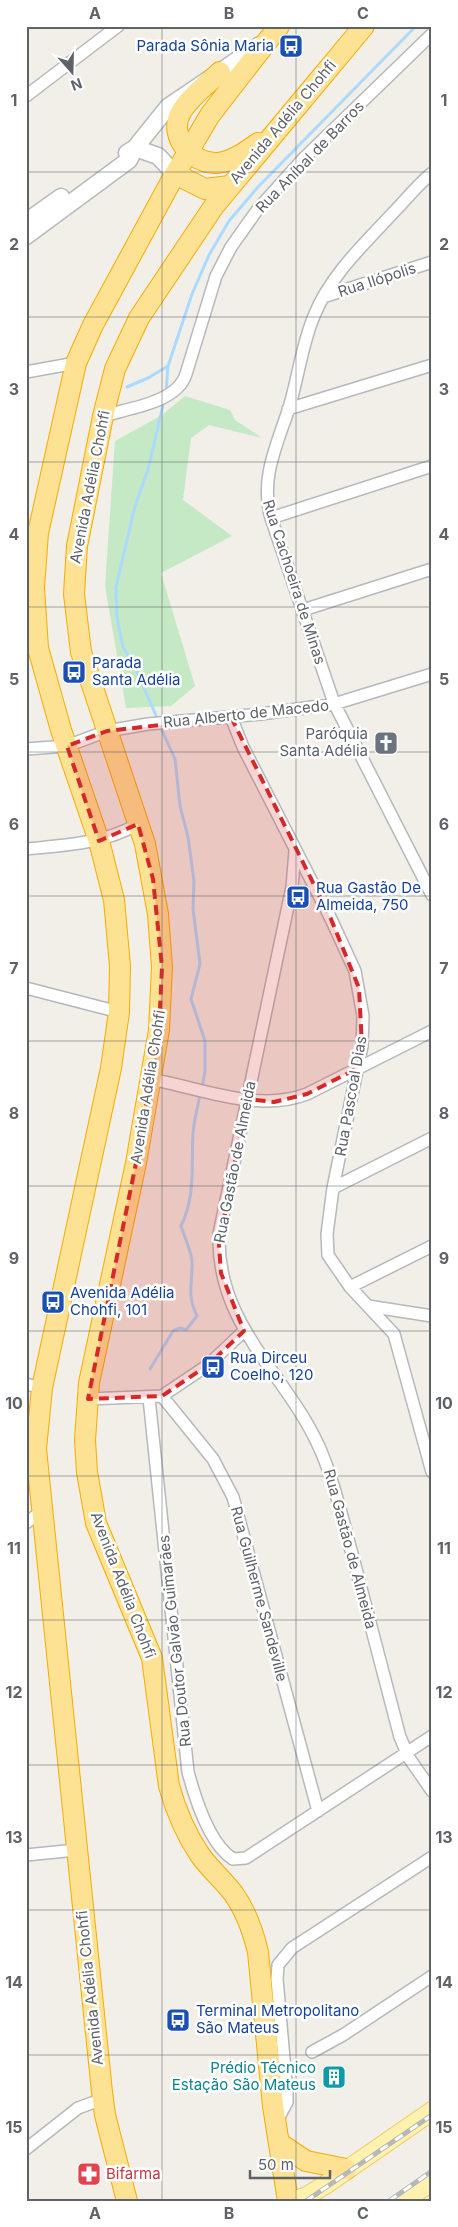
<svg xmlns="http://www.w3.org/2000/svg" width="458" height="2227" viewBox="0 0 458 2227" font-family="Inter,sans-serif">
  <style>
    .green { fill: #c5e8c5 }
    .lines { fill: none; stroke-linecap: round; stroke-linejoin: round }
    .stream { stroke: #aadaff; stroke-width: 3 }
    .street-casing { stroke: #b5b8bc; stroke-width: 14 }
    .secondary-casing { stroke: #b6babf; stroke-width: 19 }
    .primary-casing { stroke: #f2c960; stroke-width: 20 }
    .highway-casing { stroke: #f9ab00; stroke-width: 22 }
    .street { stroke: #fff; stroke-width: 11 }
    .secondary { stroke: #fff; stroke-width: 16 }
    .primary { stroke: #fff2af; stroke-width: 18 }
    .highway { stroke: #fde293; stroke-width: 20 }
    .rail-casing { stroke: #b6b7b8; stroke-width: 5 }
    .rail { stroke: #fff; stroke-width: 3; stroke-dasharray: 9; stroke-linecap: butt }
    .marked { fill: #d62828; fill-opacity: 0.2; stroke: #d62828; stroke-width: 4; stroke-dasharray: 10 6; stroke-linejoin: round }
    .grid { fill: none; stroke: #5f6368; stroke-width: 1; stroke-opacity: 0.55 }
    .labels { text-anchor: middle; stroke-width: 5; stroke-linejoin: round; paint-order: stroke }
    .transit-label { font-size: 15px; fill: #164399; stroke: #fff; text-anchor: start }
    .street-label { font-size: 15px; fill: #5f6368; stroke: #fff }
    .worship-label { font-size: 15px; fill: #5b616d; stroke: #fff; text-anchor: end }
    .culture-label { font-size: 15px; fill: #0d838f; stroke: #fff; text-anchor: end }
    .health-label { font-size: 15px; fill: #be3a42; stroke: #fff; text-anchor: start }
    .neatline { fill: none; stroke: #5f6368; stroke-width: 2 }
    .grid-label { font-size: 16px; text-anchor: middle; font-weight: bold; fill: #5f6368 }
  </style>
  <rect width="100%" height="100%" fill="#f1efe8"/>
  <path class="green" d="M185,396L230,410L235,420L262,438L209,425L191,438L183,500L232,536L161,573L195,686L171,706L126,708L105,586L115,441L162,415Z"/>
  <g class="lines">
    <path class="stream" d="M127,387L148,378L168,366
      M166,393L168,366L192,294L209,255L229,221L258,187L416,26
      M158,720L135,667L123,647L117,618L116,587L135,506L148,470L164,401
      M160,726L175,759L180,806L188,837L194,881L193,909L200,964L191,999L205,1041V1071L202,1088
      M150,1369L173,1331L180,1328L186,1330L197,1316C186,1294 193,1282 192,1261C191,1250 184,1236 181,1226C196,1196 191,1165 193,1133C194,1120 198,1106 200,1094"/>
    <g class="street-casing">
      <path id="street" d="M26,96L118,26
        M432,173C417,185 405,201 392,214C363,245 330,276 314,316C301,347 298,380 288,411C276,447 260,480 271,518L334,703L432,895
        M323,297L432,262
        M26,372L76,363
        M288,409L432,365
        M103,416C129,408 177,403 186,374L216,276L231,247L258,209L304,158L432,34
        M271,518L432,466
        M303,610L432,569
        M231,717L243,747L331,919L355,971L363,1016L362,1046L333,1188L327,1234L328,1255L350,1287L394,1334L432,1472
        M26,749L67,746L107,731L148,724L261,714L334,704L432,674
        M26,849C66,845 103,844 138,824
        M295,851L292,887L219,1234C216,1329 291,1376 323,1456C337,1491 345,1529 355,1565C370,1623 385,1680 400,1737L409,1758L432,1791
        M26,988L119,1012
        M150,1079C201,1088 257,1113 307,1094L432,1031
        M333,1188L432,1138
        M350,1287L432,1246
        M368,1306L432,1316
        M26,1384L42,1388
        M162,1396L213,1459L233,1497L318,1811
        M149,1398L188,1772C195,1798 209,1844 233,1859L246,1858L432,1736
        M88,1399L162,1396L208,1365L244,1331
        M26,1523L42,1511
        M26,1855L76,1850
        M312,2052L343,2035L432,1976
        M276,2123L287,2102V2093L277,1979L278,1965L292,1948L432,1857
        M26,2149L78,2108L103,2099"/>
    </g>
    <g class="secondary-casing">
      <path id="secondary" d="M127,153L135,148L158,156L175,174
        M26,222L61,197
        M26,236L129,160L135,148L168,107L260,45"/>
    </g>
    <g class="primary-casing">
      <path id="primary" d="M293,2201L307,2196L325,2185L432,2111
        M403,2201L432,2182"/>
    </g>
    <g class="highway-casing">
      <path id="highway" d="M220,72C208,84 188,98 180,114C169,137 192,164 217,163C232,162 247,151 258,143
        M175,174L205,189L230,186
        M279,2143L306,2161L346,2169
        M127,2201L105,2115L102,2092L36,1449L42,1388L111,1068L119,1012L120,966L114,900L99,841L61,730L38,648L34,587L38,533L76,363L93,325L175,174L210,115L279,26
        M288,2201L273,2106L258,1952C253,1931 246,1911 233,1893C223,1880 210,1869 200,1855C185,1833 176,1811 169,1786L152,1658L96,1523L87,1472L85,1440L89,1383L136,1163L159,1030L162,967L158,914L145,844L81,652L74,594L77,546L103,416L115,369L139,318L214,206L364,26"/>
    </g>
    <use href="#street" class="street"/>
    <use href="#secondary" class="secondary"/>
    <use href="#primary" class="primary"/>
    <use href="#highway" class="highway"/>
    <g class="rail-casing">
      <path id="rail" d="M306,2201L432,2115
        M389,2201L432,2171"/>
    </g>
    <use href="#rail" class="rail"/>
  </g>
  <path class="marked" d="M231,717L331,919L359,988L362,1046L358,1068L307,1094L274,1102L247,1099L219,1245L221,1273L244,1331L208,1365L162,1396L88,1399L136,1163L159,1030L162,967L153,879L138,824L99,841L67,746L107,731Z"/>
  <path class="grid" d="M162,26V2201M296,26V2201M26,172H432M26,317H432M26,462H432M26,607H432M26,752H432M26,896H432M26,1041H432M26,1186H432M26,1331H432M26,1476H432M26,1620H432M26,1765H432M26,1910H432M26,2055H432"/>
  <defs>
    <g id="bus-square" transform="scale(1.25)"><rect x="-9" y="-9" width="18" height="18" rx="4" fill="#1a4fb4" stroke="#fff"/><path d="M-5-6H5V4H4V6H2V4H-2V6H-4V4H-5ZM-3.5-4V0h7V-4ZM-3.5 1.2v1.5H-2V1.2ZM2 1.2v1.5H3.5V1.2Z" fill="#fff"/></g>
    <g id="church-square" transform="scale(1.25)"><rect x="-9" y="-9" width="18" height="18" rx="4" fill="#6b7280" stroke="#fff"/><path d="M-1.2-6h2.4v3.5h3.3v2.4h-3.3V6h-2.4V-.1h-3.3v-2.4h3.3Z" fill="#fff"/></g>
    <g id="building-square" transform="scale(1.25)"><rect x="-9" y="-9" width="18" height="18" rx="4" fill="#0f9aa8" stroke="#fff"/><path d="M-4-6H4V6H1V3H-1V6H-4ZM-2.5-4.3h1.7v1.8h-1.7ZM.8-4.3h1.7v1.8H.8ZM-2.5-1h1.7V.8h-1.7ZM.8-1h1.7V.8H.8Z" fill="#fff"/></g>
    <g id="pharmacy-square" transform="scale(1.25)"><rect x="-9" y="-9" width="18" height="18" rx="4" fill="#e0444e" stroke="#fff"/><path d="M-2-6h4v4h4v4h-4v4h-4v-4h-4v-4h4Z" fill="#fff"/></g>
  </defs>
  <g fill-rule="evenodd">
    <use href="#bus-square" x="291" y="46"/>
    <use href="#bus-square" x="74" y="672"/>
    <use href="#church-square" x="386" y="743"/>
    <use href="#bus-square" x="298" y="897"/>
    <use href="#bus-square" x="53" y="1302"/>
    <use href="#bus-square" x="213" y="1367"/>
    <use href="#bus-square" x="178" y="2020"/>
    <use href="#building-square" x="334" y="2077"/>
    <use href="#pharmacy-square" x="89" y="2174"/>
  </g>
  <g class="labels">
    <g class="transit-label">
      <text x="274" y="51" text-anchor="end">Parada Sônia Maria</text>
      <text x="92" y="668">Parada<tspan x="92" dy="17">Santa Adélia</tspan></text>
      <text x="316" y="893">Rua Gastão De<tspan x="316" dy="17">Almeida, 750</tspan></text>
      <text x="70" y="1298">Avenida Adélia<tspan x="70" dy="17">Chohfi, 101</tspan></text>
      <text x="230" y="1363">Rua Dirceu<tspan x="230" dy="17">Coelho, 120</tspan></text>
      <text x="196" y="2016">Terminal Metropolitano<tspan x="196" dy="17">São Mateus</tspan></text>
    </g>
    <g class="street-label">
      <text transform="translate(283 122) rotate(-50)" y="5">Avenida Adélia Chohfi</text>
      <text transform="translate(310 157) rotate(-46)" y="5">Rua Aníbal de Barros</text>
      <text transform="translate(377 280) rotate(-18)" y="5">Rua Ilópolis</text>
      <text transform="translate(90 487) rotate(-79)" y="5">Avenida Adélia Chohfi</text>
      <text transform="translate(294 582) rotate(72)" y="5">Rua Cachoeira de Minas</text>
      <text transform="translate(246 714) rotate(-6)" y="5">Rua Alberto de Macedo</text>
      <text transform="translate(148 1087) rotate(-81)" y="5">Avenida Adélia Chohfi</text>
      <text transform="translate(351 1096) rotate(-80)" y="5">Rua Pascoal Dias</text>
      <text transform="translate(235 1162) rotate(-79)" y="5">Rua Gastão de Almeida</text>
      <text transform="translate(350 1549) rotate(75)" y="5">Rua Gastão de Almeida</text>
      <text transform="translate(123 1585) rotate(69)" y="5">Avenida Adélia Chohfi</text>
      <text transform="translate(259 1594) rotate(75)" y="5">Rua Guilherme Sandeville</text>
      <text transform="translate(175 1641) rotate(-96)" y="5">Rua Doutor Galvão Guimarães</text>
      <text transform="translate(90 1988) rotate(-96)" y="5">Avenida Adélia Chohfi</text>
    </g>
    <g class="worship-label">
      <text x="368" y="739">Paróquia<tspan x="368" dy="17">Santa Adélia</tspan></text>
    </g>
    <g class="culture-label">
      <text x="316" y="2073">Prédio Técnico<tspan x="316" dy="17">Estação São Mateus</tspan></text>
    </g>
    <g class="health-label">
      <text x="106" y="2179">Bifarma</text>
    </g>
  </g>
  <rect width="458" height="2227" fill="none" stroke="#ffffff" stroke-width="55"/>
  <g transform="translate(72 72) rotate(160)" stroke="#ffffff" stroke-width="4" paint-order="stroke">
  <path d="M0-4L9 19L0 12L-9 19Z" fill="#5f6368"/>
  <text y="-8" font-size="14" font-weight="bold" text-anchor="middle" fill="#5f6368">N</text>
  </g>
  <path d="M250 2170v8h80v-8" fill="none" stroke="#5f6368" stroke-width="2.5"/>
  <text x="258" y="2170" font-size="15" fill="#5f6368" stroke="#ffffff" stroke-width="4" paint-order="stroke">50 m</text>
  <rect x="28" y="28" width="402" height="2172" class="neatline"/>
  <g class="grid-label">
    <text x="95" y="19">A</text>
    <text x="229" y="19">B</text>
    <text x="363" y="19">C</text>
    <text x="14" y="106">1</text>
    <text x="444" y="106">1</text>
    <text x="14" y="250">2</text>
    <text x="444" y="250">2</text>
    <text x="14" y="395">3</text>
    <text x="444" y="395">3</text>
    <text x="14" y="540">4</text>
    <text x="444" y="540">4</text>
    <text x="14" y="685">5</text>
    <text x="444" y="685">5</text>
    <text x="14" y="830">6</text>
    <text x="444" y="830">6</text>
    <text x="14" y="974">7</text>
    <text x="444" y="974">7</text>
    <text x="14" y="1119">8</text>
    <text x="444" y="1119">8</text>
    <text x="14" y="1264">9</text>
    <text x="444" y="1264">9</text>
    <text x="14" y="1409">10</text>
    <text x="444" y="1409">10</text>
    <text x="14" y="1554">11</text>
    <text x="444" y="1554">11</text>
    <text x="14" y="1698">12</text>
    <text x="444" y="1698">12</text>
    <text x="14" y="1843">13</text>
    <text x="444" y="1843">13</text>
    <text x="14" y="1988">14</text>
    <text x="444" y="1988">14</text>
    <text x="14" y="2133">15</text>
    <text x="444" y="2133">15</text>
    <text x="95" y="2219">A</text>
    <text x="229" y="2219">B</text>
    <text x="363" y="2219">C</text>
  </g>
</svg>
